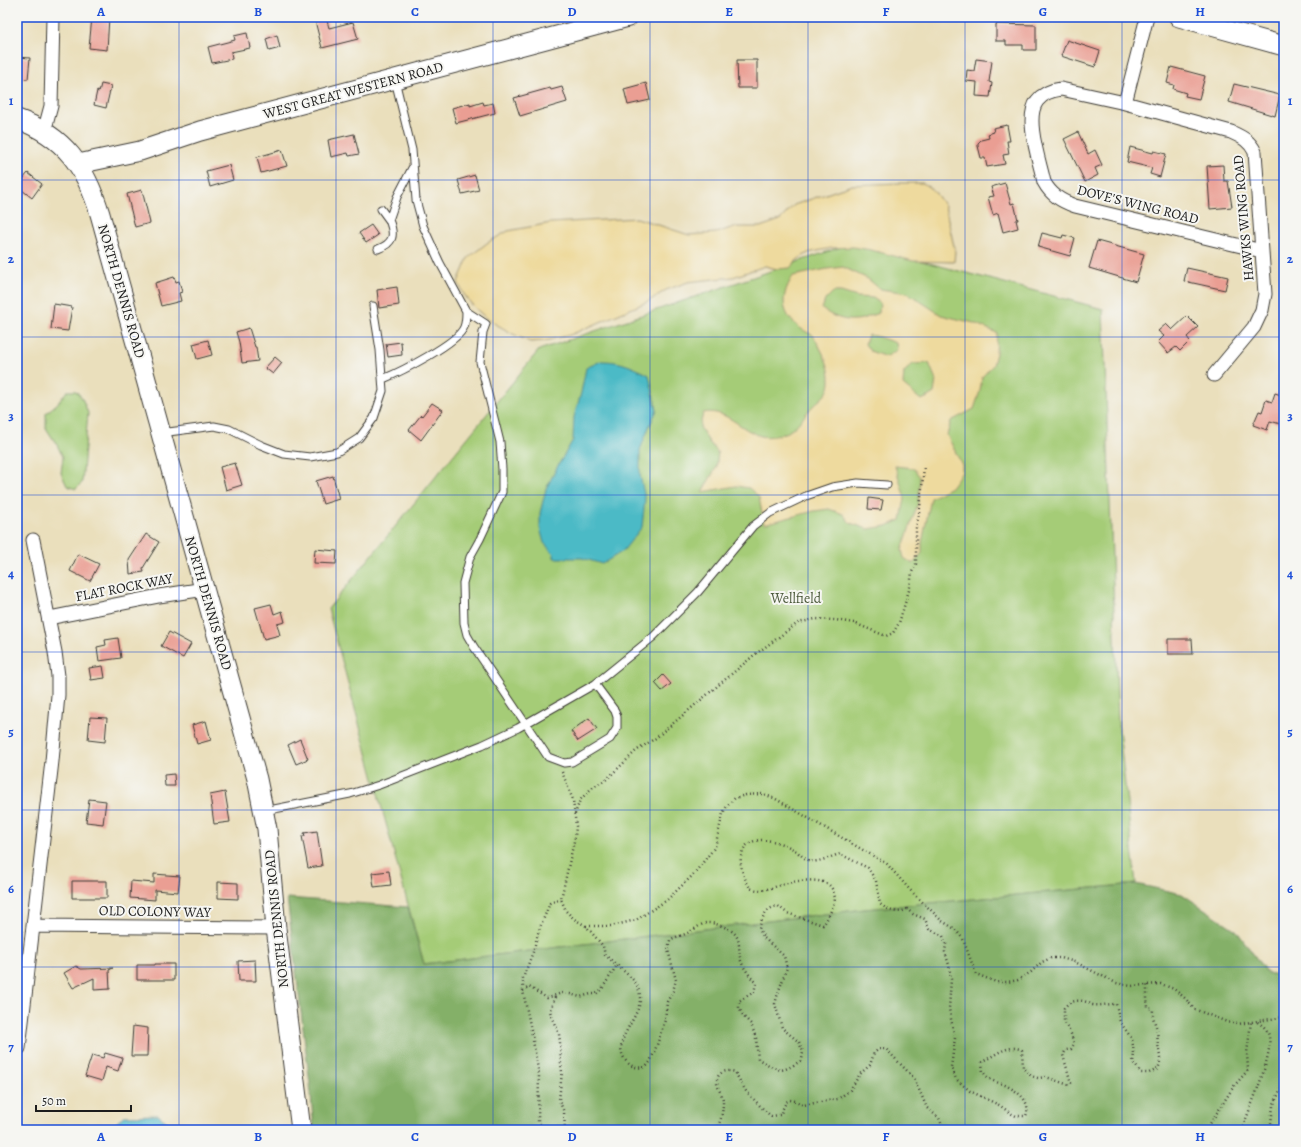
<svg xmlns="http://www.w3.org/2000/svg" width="1301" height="1147" viewBox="0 0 1301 1147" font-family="Alegreya,serif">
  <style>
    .green { fill: #a5cc77; stroke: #60744a }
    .forest { fill: #84b068; stroke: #506642 }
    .sand { fill: #eeda9e; stroke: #857b5d; fill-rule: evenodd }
    .water { fill: #4cbac6; stroke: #346b71 }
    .building { fill: #ea9e93 }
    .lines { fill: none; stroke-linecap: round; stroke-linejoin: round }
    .lane-casing { stroke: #3b3934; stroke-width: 9 }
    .street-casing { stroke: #3b3934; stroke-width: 15 }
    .secondary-casing { stroke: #3b3934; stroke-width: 21 }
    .path { stroke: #3b3934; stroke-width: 2.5; stroke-dasharray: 1 3; stroke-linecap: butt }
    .lane { stroke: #fff; stroke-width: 7 }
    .street { stroke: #fff; stroke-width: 13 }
    .secondary { stroke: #fff; stroke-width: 19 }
    .grid { fill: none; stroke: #1d4ed8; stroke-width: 1; stroke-opacity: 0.55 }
    .labels { text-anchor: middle; stroke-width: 4; stroke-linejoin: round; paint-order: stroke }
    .street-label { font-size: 14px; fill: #1c1c1c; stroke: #f6f6f2 }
    .park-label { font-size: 14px; fill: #4c5a3c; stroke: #f6f6f2 }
    .neatline { fill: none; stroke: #1d4ed8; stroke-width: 1.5 }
    .grid-label { font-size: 13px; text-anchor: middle; font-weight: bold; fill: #1d4ed8 }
  </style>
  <rect width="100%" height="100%" fill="#f6f6f2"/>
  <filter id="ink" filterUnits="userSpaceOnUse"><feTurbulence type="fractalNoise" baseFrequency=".025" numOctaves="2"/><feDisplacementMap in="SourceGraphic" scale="8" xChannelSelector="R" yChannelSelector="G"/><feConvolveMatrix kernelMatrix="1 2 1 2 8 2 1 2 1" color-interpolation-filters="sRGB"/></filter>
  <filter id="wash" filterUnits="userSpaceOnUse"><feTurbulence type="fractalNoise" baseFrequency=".012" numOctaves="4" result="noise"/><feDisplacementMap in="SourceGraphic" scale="16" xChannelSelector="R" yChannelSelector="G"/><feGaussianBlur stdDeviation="0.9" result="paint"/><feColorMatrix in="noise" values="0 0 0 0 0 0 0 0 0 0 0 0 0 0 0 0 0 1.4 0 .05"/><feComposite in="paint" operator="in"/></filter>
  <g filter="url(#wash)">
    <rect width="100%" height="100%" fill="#eadfbc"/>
    <path class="green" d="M853,243L1103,309L1118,721L1136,884L865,909L424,964L328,609L539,350Z
      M67,391H76L82,398L88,413L82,483L76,489L67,486L61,473L63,457L57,445L46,428V413L58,403Z"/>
    <path class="forest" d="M1136,884L1182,894L1236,930L1267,973L1284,976V1130H314L310,1084L287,898L408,907L424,964L865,909Z"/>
    <path class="sand" d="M900,183H923L934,191L945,206L955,251L954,262L913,261L871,250L853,247L832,248L808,253L797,260L790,268L777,269L765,266L733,277L688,282L666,290L649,301L570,335L545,341L530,342L513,334L487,319L473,306L463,293L458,282L468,258L487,243L508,231L551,223L637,218L689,235L716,233L734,227H760L780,220L794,205L852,185Z
      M843,267L868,279L880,289L908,293L941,315L974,323L997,333L996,353L993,365L982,377L980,391L974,409L951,421L947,435L962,465V472L951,487L931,498L922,543V553L913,564L904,558L902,550L918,503L920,477L913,468L895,466L905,498L901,520L887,526L868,529L850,523L843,514L829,509L814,511L764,524L759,497L749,488L736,486L702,492L716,468L718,453L709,442L700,427L703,413C726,408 740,430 761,436C769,438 781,435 788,432C799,425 805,414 814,405C818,401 824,397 827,392C829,390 830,384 830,381C831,365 820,348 813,335C796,328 780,314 785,294C786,288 790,281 793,276L827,269ZM833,292H841L857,297L873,298L880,303L879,313C871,315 863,320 855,320C843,321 831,316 822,309L825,300ZM868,335L876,336L896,343L897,350L886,357L870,351L865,344ZM929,363L936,380L934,393L926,398L921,400L903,385L904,372L913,364Z"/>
    <path class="water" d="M601,361C621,361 631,366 649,375L657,410L649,427L640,450V475L645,499L642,527L623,551L602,564L582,558H554V554L544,543L540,528V513L546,489L556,469L573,440L574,417L581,393L586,368Z
      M158,1115L171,1125L174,1130H110L123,1116Z"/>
    <g id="blocks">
      <path class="building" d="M92,17H109L107,50L89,48Z
        M314,17H326L329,28L353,22L358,39L322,48Z
        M996,24L1036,25V50H1023V45H1006V41H996Z
        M247,33L250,48L231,52L232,59L212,63L208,47L235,40L234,36Z
        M277,35L280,48L269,51L266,39Z
        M1067,40L1100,51L1095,67L1061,56Z
        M17,57L30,58L28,79L17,78Z
        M976,59L992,61L989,82L992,83L990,97L976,96L977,82L966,81L967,70L974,71Z
        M737,60H757V88H738Z
        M1171,67L1205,76L1199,99L1185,96L1186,93L1173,89L1174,85L1167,83Z
        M646,83L650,100L628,105L624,89Z
        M101,84L111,86L106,108L94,105L97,91L99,92Z
        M1234,84L1280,95L1275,116L1229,102Z
        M562,87L567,102L520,116L514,98L550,88L551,90Z
        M483,102L484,105L493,103L495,113L456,123L452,108L470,103V106Z
        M1007,125L1010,141H1007L1009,154L1003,155L1005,164L987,167L985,158H981L978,146V143L981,140L989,138L988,134L994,132L993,128Z
        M1078,132L1088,154L1095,150L1102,165L1095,168L1098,175L1085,182L1064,139Z
        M354,134L359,154L349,156L348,153L331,157L328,140Z
        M1130,147L1153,153L1154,151L1166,154L1160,177L1150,174L1152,168L1127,162Z
        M282,150L287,166L261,173L257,157Z
        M229,165L233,180L210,187L206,171Z
        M1223,165L1224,181H1228L1232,207L1210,209L1207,166Z
        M28,173L42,184L32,198L17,186Z
        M475,175L479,190L462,194L458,180Z
        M1005,183L1011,204L1014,203L1018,220H1016L1018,228L1003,232L998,213L993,215L988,197L994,196L991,187Z
        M142,190L150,223L135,227L127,194Z
        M371,225L378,235L366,243L359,233Z
        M1042,233L1062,238L1063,235L1075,238L1070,256L1038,247Z
        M1097,241L1144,254L1136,282L1089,268Z
        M1187,268L1228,277L1225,290L1184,281Z
        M174,277L176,282L179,281L182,292L179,293L181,301L161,306L155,283Z
        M397,287L399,305L379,308L377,290Z
        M54,304L72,307L68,331L51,329Z
        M1187,316L1198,327L1187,337L1190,341L1180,351L1176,347L1168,353L1158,342L1164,336L1158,331L1166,324L1172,330Z
        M249,328L255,347H256L258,361L242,363L239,342L236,332Z
        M208,340L212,355L197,359L193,344Z
        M401,342L402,355L388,357L386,344Z
        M275,357L282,363L273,374L265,368Z
        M1275,393L1284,396V425L1270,421L1267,430L1253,425L1259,411L1262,412L1266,400L1272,402Z
        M432,403L443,410L421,440L409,430L421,415L422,416Z
        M235,463L242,485L226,490L220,467Z
        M333,476L339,499L323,504L316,481Z
        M869,498L883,500L881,510L868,509Z
        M146,534L159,542L143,568L144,572L130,574L129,560Z
        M315,549L337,551L336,564L314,563Z
        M78,554L99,564L90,581L70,571Z
        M271,604L274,614L282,611L285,622L277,624L280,635L264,639L255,608Z
        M169,632L191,644L183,658L161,646Z
        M118,638L121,658L99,661L97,647L106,645L105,640Z
        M1168,639H1192L1193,654H1168Z
        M103,666L105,678L91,680L89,668Z
        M663,675L671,684L662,691L655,683Z
        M90,717L107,718L105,742L88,740Z
        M589,718L597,729L578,741L571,731Z
        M206,721L211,740L197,744L192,725Z
        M300,739L308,759L296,764L288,745Z
        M174,774L175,786H165L164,775Z
        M225,792L230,822L214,824L210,795Z
        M89,799L106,801L103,824L86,822Z
        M317,831L322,866L308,868L302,836H305L304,833Z
        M389,871L391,885L374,887L372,873Z
        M154,874L180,876L178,892L155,890V900L130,898L131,881L154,883Z
        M72,881H107V898H72Z
        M218,882L238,883V899L218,898Z
        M255,960L256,981H239L238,961Z
        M155,964H174V980H137V965H155Z
        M76,966L81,969L113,968L109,970L110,989L94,990V978L73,988L64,973Z
        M133,1026L148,1028L147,1056H131Z
        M105,1053L122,1058L118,1071L106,1067L102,1081L85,1076L92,1055L103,1058Z"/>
    </g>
  </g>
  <g filter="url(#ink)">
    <use href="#blocks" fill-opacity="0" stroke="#3b3934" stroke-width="1"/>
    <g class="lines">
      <g class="lane-casing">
        <path id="lane" d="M395,80L412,150L416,200L423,226L440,263L466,311L486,324L483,332L480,362L500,442L502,469V492L480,539L470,557L463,583L464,623L467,635L474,647L540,745L548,757L564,763L572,762L610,739L617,728V717L615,711L595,684
          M381,209L389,220L397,197L412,168
          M378,249C394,243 395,235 389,220
          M383,379C400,372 458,343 464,327C466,322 466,316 466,311
          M161,433L214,426L229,429L261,445L284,454L310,457L337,452L359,438L374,418L383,391L380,350L373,306
          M264,811L350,794L379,785L482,745L518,728L595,684L653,637L698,592L753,526L770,513L806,496L832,487L858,483L887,485"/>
      </g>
      <g class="street-casing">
        <path id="street" d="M1147,17L1125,103L1231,132C1242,137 1250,141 1255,152L1265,294L1262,310L1254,327L1214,375
          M1125,103L1061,89C1053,90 1043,93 1037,101C1024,119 1040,162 1044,182C1051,195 1061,201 1075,206L1262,251
          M44,132L51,106L53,17
          M49,618L159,596L205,589
          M34,926L276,928
          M19,1048L52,761L58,695V676L55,652L33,540"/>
      </g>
      <g class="secondary-casing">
        <path id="secondary" d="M1179,17L1284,46
          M17,119C65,136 86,168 100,214L257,779L267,829L276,928L301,1130
          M78,164L140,151L200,131L628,17"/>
      </g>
      <path class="path" d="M562,772L573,800L576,826L575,837L561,899L566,911L574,919L586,926L603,946L605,955L617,965
        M575,814L580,800L593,787L607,779L636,751L657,737L753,656L798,623L815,619L835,620L854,623L886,636L893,633L899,623L910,587L912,572L916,564V528L920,508L924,467
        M586,926H611L636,920L667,900L693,875L715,847L723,813L727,806L735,798L746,795L763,794L774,798L887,864L910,890L942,921L955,929L963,939L976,974L996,982H1008L1018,980L1031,972L1042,962L1051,958H1061L1075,962L1116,983L1131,986L1161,984L1174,989L1186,999L1194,1009L1227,1022L1238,1024L1284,1017
        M523,991L529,987L547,998L562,993L570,994L580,997L591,994H596L602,989L617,965C628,976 640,981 640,999C640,1019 610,1041 626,1061C632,1068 637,1068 646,1067L650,1062L657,1045L665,1020L667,1002L673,991L676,980L668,950L670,940C676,936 682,936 687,933C693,931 700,924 706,923C714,922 730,928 735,934C741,941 738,953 741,961C744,969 751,977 756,984L754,992L739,1001V1008L744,1017L751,1024L756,1038L758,1059C781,1071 778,1075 802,1060L803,1052L799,1042L782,1028L775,1004L778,993L787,968L784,956L764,938L759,929C762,918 765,908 778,906L787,913L823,925C827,921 835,903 835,898C834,894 833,889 830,886C823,878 798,880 788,883C779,885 769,890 759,890C756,890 752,889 750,888C744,878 738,864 742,853C749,832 779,841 793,849C800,853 803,859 811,861C818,863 832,856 840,854L868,868L876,881L880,904C888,910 897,915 907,909L913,914L925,919L929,929L943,936L946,944L945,952L949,965L951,979L949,1009L955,1038L951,1067L956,1079L970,1091L999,1105L1012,1114L1016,1116H1026C1032,1101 1017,1091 1005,1085C1000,1083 994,1082 990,1079C987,1077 985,1074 983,1072L982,1062C994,1056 1008,1043 1022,1050L1023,1068L1031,1076L1038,1078L1046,1077L1069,1085L1071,1083L1063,1055L1066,1050L1071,1049L1074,1044L1071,1034L1064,1022V1008C1069,1001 1078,999 1087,1002C1090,1003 1090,1005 1093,1005C1100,1006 1108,1004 1116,1004L1120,1022L1132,1039L1134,1053L1133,1062L1141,1073H1149L1158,1069C1162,1060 1159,1053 1158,1044C1157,1040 1158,1036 1157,1031C1156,1023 1152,1020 1153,1010L1148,1007L1147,1000V984
        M555,997L550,1010L551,1016L559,1034L560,1042L561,1064L562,1072L559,1100L564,1112L565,1130
        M546,1130L538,1122L539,1075L532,1035L523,991V978L533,952L539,930L550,903L561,899
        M682,1130L691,1129L692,1130
        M716,1130C721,1121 723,1112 723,1102C723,1095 718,1090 717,1083C716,1072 727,1069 735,1072L741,1083L746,1091L763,1109L771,1116L780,1115L786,1102L790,1100L796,1101L803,1105L838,1099L850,1090L860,1074L870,1065L874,1053L879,1049H886L914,1078L927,1108L939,1118L944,1130
        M1206,1130L1234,1086L1248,1070L1247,1053L1251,1022
        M1242,1130C1249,1109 1273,1057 1269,1037C1268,1029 1262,1025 1256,1021
        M1267,1130L1271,1123L1273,1106L1284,1082"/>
      <use href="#lane" class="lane"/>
      <use href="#street" class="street"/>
      <use href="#secondary" class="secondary"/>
    </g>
  </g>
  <path class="grid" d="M179,17V1130M336,17V1130M493,17V1130M650,17V1130M808,17V1130M965,17V1130M1122,17V1130M17,180H1284M17,337H1284M17,495H1284M17,652H1284M17,810H1284M17,967H1284"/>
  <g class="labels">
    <g class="street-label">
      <text transform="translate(353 90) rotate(-15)" y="5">WEST GREAT WESTERN ROAD</text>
      <text transform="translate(1138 204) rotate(14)" y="5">DOVE'S WING ROAD</text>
      <text transform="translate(1243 218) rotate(-95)" y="5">HAWKS WING ROAD</text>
      <text transform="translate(122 291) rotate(74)" y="5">NORTH DENNIS ROAD</text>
      <text transform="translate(124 587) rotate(-11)" y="5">FLAT ROCK WAY</text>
      <text transform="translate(209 603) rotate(74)" y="5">NORTH DENNIS ROAD</text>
      <text transform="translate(155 911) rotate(1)" y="5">OLD COLONY WAY</text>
      <text transform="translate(276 919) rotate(-96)" y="5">NORTH DENNIS ROAD</text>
    </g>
    <g class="park-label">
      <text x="796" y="603">Wellfield</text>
    </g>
  </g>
  <rect width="1301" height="1147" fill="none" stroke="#f6f6f2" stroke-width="44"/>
  <path d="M36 1105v6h95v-6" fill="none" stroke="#1c1c1c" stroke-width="2"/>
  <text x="42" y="1105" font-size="12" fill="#1c1c1c" stroke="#f6f6f2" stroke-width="3" paint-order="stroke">50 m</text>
  <rect x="22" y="22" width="1257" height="1103" class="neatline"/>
  <g class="grid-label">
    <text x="101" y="16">A</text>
    <text x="258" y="16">B</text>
    <text x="415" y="16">C</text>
    <text x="572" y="16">D</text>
    <text x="729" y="16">E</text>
    <text x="886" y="16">F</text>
    <text x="1043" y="16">G</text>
    <text x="1200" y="16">H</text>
    <text x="11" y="105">1</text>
    <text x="1290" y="105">1</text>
    <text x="11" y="263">2</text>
    <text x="1290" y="263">2</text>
    <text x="11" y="420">3</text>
    <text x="1290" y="420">3</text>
    <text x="11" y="578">4</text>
    <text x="1290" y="578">4</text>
    <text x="11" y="736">5</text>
    <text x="1290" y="736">5</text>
    <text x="11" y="893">6</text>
    <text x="1290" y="893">6</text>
    <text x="11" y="1051">7</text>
    <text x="1290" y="1051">7</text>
    <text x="101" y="1141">A</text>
    <text x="258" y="1141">B</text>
    <text x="415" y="1141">C</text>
    <text x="572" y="1141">D</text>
    <text x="729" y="1141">E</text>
    <text x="886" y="1141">F</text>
    <text x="1043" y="1141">G</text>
    <text x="1200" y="1141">H</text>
  </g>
</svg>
